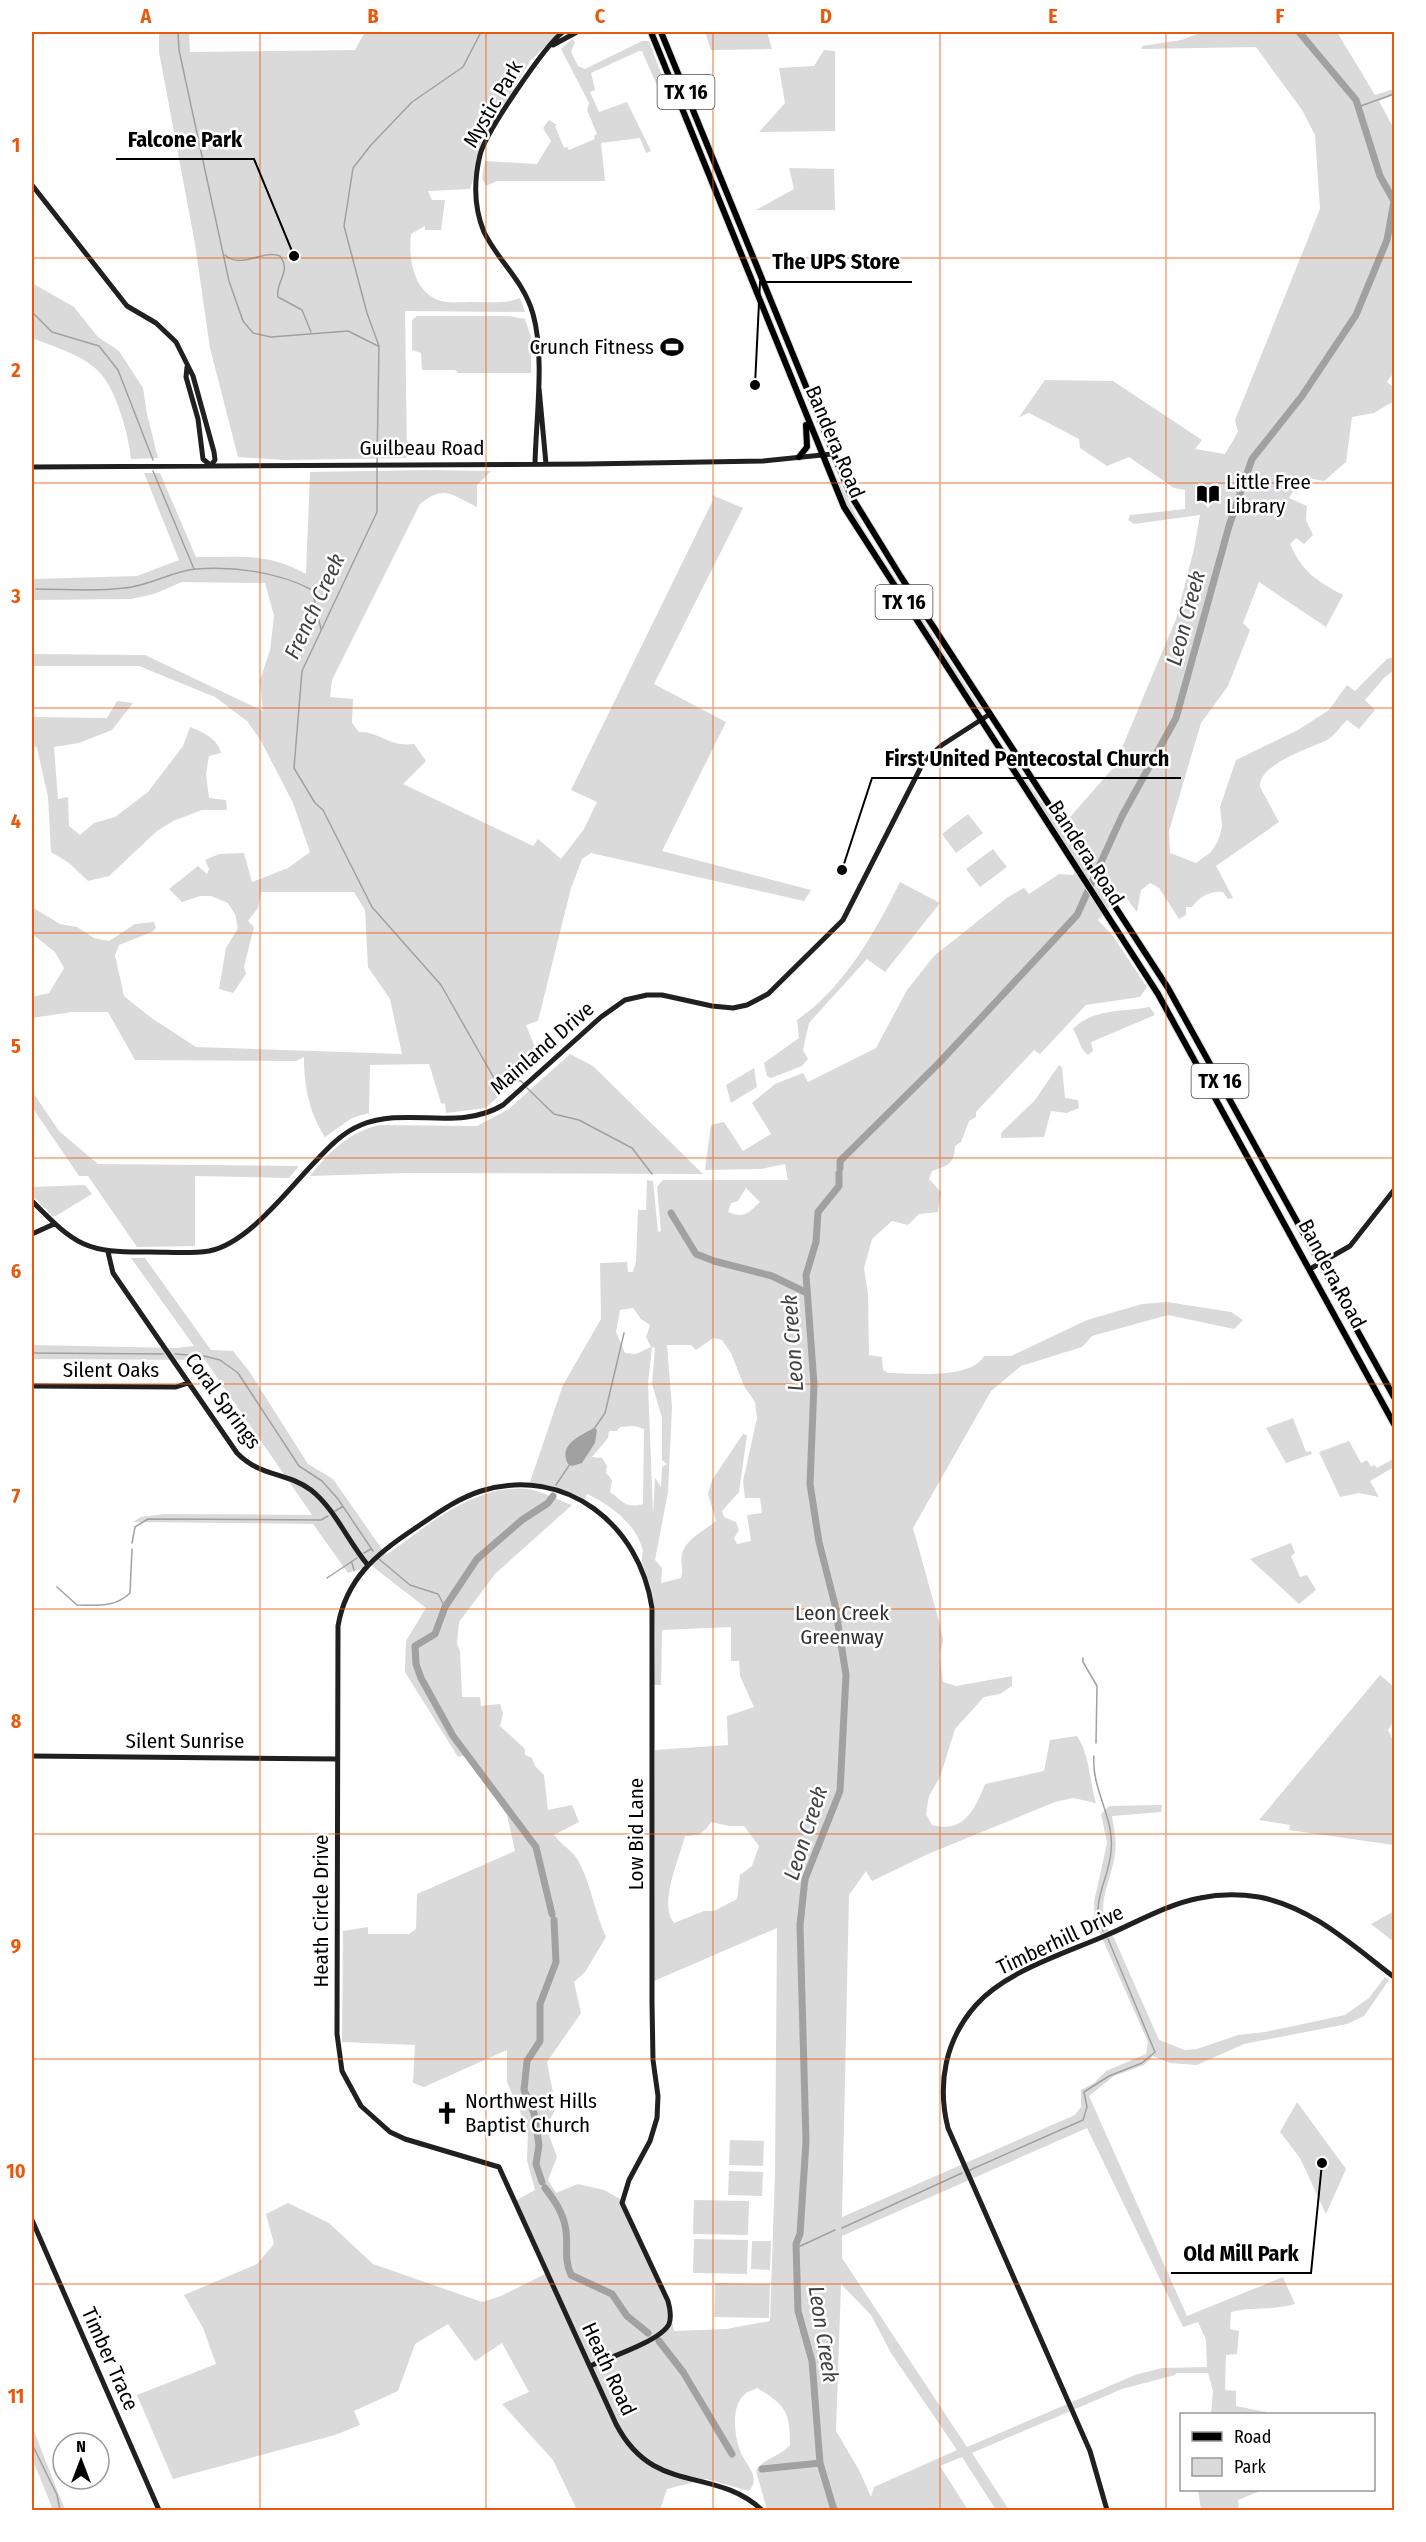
<svg xmlns="http://www.w3.org/2000/svg" width="1426" height="2542" viewBox="0 0 1426 2542" font-family="'Fira Sans Condensed',sans-serif">
  <style>
    .green { fill: #dadada; fill-rule: evenodd }
    .water { fill: #a1a1a1 }
    .lines { fill: none; stroke-linecap: round; stroke-linejoin: round }
    .stream { stroke: #a1a1a1; stroke-width: 1.5 }
    .river { stroke: #a1a1a1; stroke-width: 7 }
    .primary-casing { stroke: #dbdbdb; stroke-width: 8 }
    .secondary { stroke: #202020; stroke-width: 5 }
    .primary { stroke: #000; stroke-width: 6 }
    .grid { fill: none; stroke: #e8590c; stroke-width: 1.5; stroke-opacity: 0.55 }
    .labels { text-anchor: middle; stroke-width: 5; stroke-linejoin: round; paint-order: stroke }
    .shield { fill: #fff; stroke: #4c4c4c; stroke-width: 1.5 }
    .shield-label { font-size: 20px; font-weight: bold; fill: #000 }
    .street-label { font-size: 21px; fill: #000; stroke: #fff }
    .poi-label { font-size: 21px; fill: #000; stroke: #fff; text-anchor: start }
    .park-label { font-size: 21px; fill: #313131; stroke: #fff }
    .water-label { font-size: 22px; font-style: italic; fill: #424242; stroke: #fff }
    .leader { fill: none; stroke: #000; stroke-width: 2 }
    .callout-dot { fill: #000; stroke: #fff; stroke-width: 2 }
    .callout-label { font-size: 22px; text-anchor: middle; font-weight: bold; fill: #000; stroke: #fff; stroke-width: 5; stroke-linejoin: round; paint-order: stroke }
    .neatline { fill: none; stroke: #e8590c; stroke-width: 2 }
    .grid-label { font-size: 20px; text-anchor: middle; font-weight: bold; fill: #e8590c }
  </style>
  <rect width="100%" height="100%" fill="#fff"/>
  <path class="green" d="M159,32H189L190,52L355,50L365,32H560L530,61L487,134L470,189L428,191L432,200H445L441,230H425V226L411,234C408,260 414,297 446,302C455,303 465,302 474,302C490,302 505,304 520,298L525,312L405,311L407,458L285,460L238,457L210,348L195,244L159,52Z
    M705,32H767L772,49L711,50Z
    M1203,32H1337L1375,95L1394,89V95L1379,101L1394,129V372L1387,382L1394,388V401L1374,413L1352,417L1346,462L1324,481L1302,477L1289,498L1307,506L1306,520L1313,535L1304,544L1296,538L1290,544C1303,573 1317,581 1343,595L1326,627L1259,582L1243,623L1250,630L1228,686L1201,723L1169,831L1170,853L1196,863L1211,852L1218,841L1222,827L1220,807L1236,760L1298,730L1329,710L1347,685L1355,691L1387,659L1394,657V670L1384,678L1365,700L1375,710L1359,729L1347,720C1341,726 1334,736 1327,740C1311,748 1258,764 1260,787L1279,822L1216,866L1233,898L1228,899L1223,892C1211,890 1199,897 1192,907H1186V915L1179,919L1159,888L1150,883L1141,890L1137,912L1122,892L1098,920L1112,935L1147,987L1140,997L1086,1005L1040,1054L1034,1050L976,1112V1117L969,1121L961,1142L955,1146C954,1165 948,1165 932,1171L929,1179L941,1192L938,1212L919,1214L908,1225L892,1221L872,1239L864,1268L868,1294L869,1355L882,1357L883,1370L888,1373C911,1373 971,1380 984,1356H1011L1087,1320L1142,1304L1167,1302L1231,1312L1243,1320L1234,1329L1168,1315L1092,1336L1082,1347L1021,1366L991,1391L913,1528L940,1625L943,1640L940,1655L943,1682L956,1686L1012,1676V1686L1000,1694L984,1697L955,1729L940,1777L929,1796L926,1814L932,1825C964,1834 975,1809 985,1784L1044,1771L1050,1740L1077,1736C1090,1755 1089,1780 1096,1803L1073,1798L1055,1802L928,1854L872,1881L866,1871L849,1895L842,2217L1075,2115L1081,2107V2090L1094,2083L1106,2071L1146,2054L1148,2042L1095,1922L1094,1902L1107,1843L1101,1814L1109,1806L1162,1805L1161,1812L1112,1816C1114,1829 1117,1841 1115,1854C1111,1884 1091,1910 1114,1938L1159,2040L1185,2050L1197,2049L1238,2035L1265,2032L1345,2015L1369,1998L1385,1977L1389,1980L1364,2016L1347,2024L1244,2044L1197,2065L1170,2063L1153,2056L1144,2065L1114,2076L1089,2096L1187,2316L1283,2277L1295,2304C1272,2311 1253,2306 1231,2312L1230,2329L1239,2331L1237,2354L1226,2355L1225,2390L1236,2391V2406L1266,2412L1267,2414H1211L1213,2391L1208,2373H1176L1175,2375L1122,2389L972,2453L1009,2510H996L962,2457L940,2466L968,2510H767L756,2471C764,2457 779,2458 790,2445C790,2412 786,2405 757,2388C754,2390 748,2391 745,2394C729,2407 735,2442 743,2457C749,2468 760,2478 749,2491L706,2479L667,2489L660,2510L576,2508L553,2460L502,2404L529,2392L502,2343L475,2361L448,2324L415,2344L398,2391L354,2411L360,2425L335,2435L173,2479L137,2395L216,2364L203,2328L184,2295L257,2264L274,2244L266,2214L288,2203L329,2223L373,2264L482,2302L501,2296L547,2273L515,2201L535,2190L527,2160L528,2130L507,2082V2050L424,2087L413,2083L415,2045L342,2042L343,1931L368,1927V1934H409L416,1929L417,1894L515,1851L507,1815L464,1755L458,1757L405,1672L406,1641L426,1608L372,1566L348,1573L313,1524L133,1522L141,1517L164,1514L312,1515L205,1360L32,1359V1345L176,1348L194,1346L131,1258H145L211,1350L233,1351L249,1371L308,1464L333,1479L386,1555C426,1527 475,1483 528,1489C542,1491 558,1500 572,1505L495,1574L459,1622L457,1644L460,1651L462,1697H480L481,1706L500,1704L503,1714L500,1726L525,1749V1755L532,1758L535,1766L544,1775L548,1810L572,1805L579,1822L554,1835C563,1847 573,1850 579,1862C591,1885 595,1913 606,1937L585,1972L574,1982L581,2013L547,2062L556,2108L546,2127L557,2157L548,2180L556,2193L578,2184L604,2190L622,2200L669,2306L674,2331L726,2329L770,2321L775,2172L777,1928L654,1981L655,1750L728,1745L727,1716L754,1707L740,1676L739,1661H731V1627L662,1630L661,1685H654C655,1655 657,1623 652,1593C650,1582 645,1572 642,1562C641,1557 644,1553 642,1548C636,1524 609,1504 587,1494L585,1499L562,1489L530,1482L563,1385L601,1319L600,1263L627,1262L628,1272H633L636,1261L638,1210H646L647,1180L653,1181L658,1232L661,1231L657,1187L663,1180H788L785,1164L761,1169L705,1170L711,1125L724,1122L743,1151L771,1134L752,1103L775,1084L803,1073L808,1082L876,1048L907,990L934,956L1008,897L1024,888L1029,894L1059,874L1073,875L1079,866L988,725L1082,861L1090,850L1070,817L1114,767L1176,619L1194,549L1200,515L1134,524L1128,520L1130,515L1185,509V490L1174,488L1129,457L1107,466L1080,448L1079,439L1029,413L1019,417L1045,380L1113,381L1202,440L1195,449L1225,454L1238,432L1235,420L1320,209L1315,135L1302,110L1256,47L1142,49V46L1181,40ZM746,1188L760,1202C748,1213 744,1219 728,1212L731,1203L738,1201ZM633,1308L641,1319L650,1325L646,1337L651,1347L636,1354L625,1353L616,1332L620,1310ZM713,1338L722,1340L731,1353L744,1386L755,1402L757,1418L743,1481L745,1498H760L762,1513L747,1515L751,1541L737,1544L734,1538L739,1530L736,1522L724,1517L722,1511L739,1492L747,1435L743,1434L712,1480L708,1494L716,1521C704,1531 686,1539 682,1554C680,1563 684,1570 681,1578L661,1583L662,1568L655,1560L668,1492L672,1407L667,1345H691L696,1350ZM652,1347L655,1348L652,1384L662,1418V1460L667,1464L662,1467L661,1487L655,1478L653,1515L648,1383ZM634,1426L644,1429L643,1504C625,1509 623,1501 610,1492L612,1480L606,1473L607,1466L602,1458L592,1457L608,1438L609,1431H617L620,1427ZM711,1822L729,1826H744L759,1846L752,1866L740,1875L737,1899L714,1911H704L674,1923C658,1904 680,1857 685,1836C699,1836 704,1833 711,1822ZM1087,2128L1183,2327L1198,2322L1206,2340L1207,2367L1162,2368L1135,2375L967,2447L842,2258V2236ZM841,2284L871,2315L891,2353L957,2450L874,2487L871,2497L859,2470L836,2431Z
    M572,39L575,42L571,52L578,66L585,69L642,41H649L665,84L658,88L642,51H639L591,73L595,90L590,92L599,112L627,102L651,151L646,153L640,138L601,143L605,181H497L486,186L482,178L485,161L537,164L551,141L543,128L549,120L557,125L555,126L564,148L567,147L569,150L595,139L594,136L597,134L587,110L589,103L561,49Z
    M824,50L835,51V131L759,132L785,103L779,68L814,66Z
    M789,168L834,169L835,210H756L794,189Z
    M32,283L74,307L98,337L119,351L143,388L147,414L158,458L131,459C128,433 118,396 102,375C85,355 54,347 32,338Z
    M417,316H509L525,319L531,337V373H458L455,370H422L421,353L412,350V320Z
    M828,460L863,529L981,709L979,710L846,505Z
    M425,470L491,471L477,485V507C451,495 445,484 420,504L332,680L330,697L353,699L352,723L359,732C380,731 387,747 414,744L426,761L403,784L533,846L538,839L561,859L584,829L597,802L571,790L713,500L712,495L743,508L654,684L726,722L662,851L811,890L804,901L591,853L582,859L571,888L538,1021L526,1025L536,1050L546,1057L485,1108L446,1113L445,1104L441,1103L429,1064L370,1065L369,1113L352,1118L325,1137C309,1113 304,1085 304,1057L296,1061L135,1060L108,1012H72L32,1018V997L49,993L64,968L55,952L32,934V907L60,924L77,927L94,938L109,941L135,924L154,922L156,928L152,932L119,945L115,955L124,996L150,1017L196,1047L402,1054L390,999L368,967L365,910L354,892H261L258,908L248,921L254,927L244,967L246,974L233,993L219,989L226,948L238,928L235,914L228,903L211,896H200L182,902L169,889L198,866L207,874L209,869L205,860L219,854L244,853L252,882L288,868L310,852L293,803L261,741L247,721L215,697L139,666H32V654L145,655L263,711L260,680L270,650L274,616L265,583L182,582L154,594L131,599L32,600V579L137,576L179,560L144,473H160L196,557C240,558 265,551 306,574L310,472Z
    M117,701L133,703L112,730L79,743L54,747L58,799L68,797L69,826L80,835L94,823L115,817L148,792L183,746L190,727C203,732 218,739 221,753L209,756L206,774L209,798L226,800L227,810H202L173,821L157,831L109,876L88,881L69,863L51,852L48,797L37,748L32,744V717L107,718Z
    M968,814L983,833L956,853L942,834Z
    M993,849L1007,867L980,887L966,869Z
    M900,882L940,903L885,972L867,959L809,1023L803,1050L808,1059L802,1066L771,1078L767,1076L764,1063L799,1038L797,1020C845,987 875,932 900,882Z
    M1150,1007L1155,1015L1091,1042L1093,1051L1088,1055C1080,1050 1079,1038 1073,1029C1093,1008 1123,1012 1150,1007Z
    M570,1054L593,1066L703,1174L406,1173L310,1176C329,1152 350,1131 380,1125L477,1126L509,1109Z
    M1059,1065L1062,1067L1065,1098L1078,1100L1079,1108L1067,1113L1051,1111L1044,1137L1001,1138V1133L1035,1100Z
    M754,1068L757,1087L731,1103L726,1085Z
    M32,1091L59,1131L98,1164L299,1166L289,1178L195,1176V1246L137,1247L88,1176H79L32,1107Z
    M85,1185L92,1194L54,1217L32,1195V1187Z
    M1293,1418L1306,1452L1311,1451L1312,1454L1286,1463L1266,1428Z
    M1349,1441L1361,1463L1367,1460L1371,1467L1374,1465L1377,1468L1393,1459L1392,1456L1394,1454V1467L1370,1481L1379,1497L1359,1493L1340,1497L1319,1452Z
    M1291,1543L1295,1553L1291,1556L1300,1577L1307,1575L1316,1590L1299,1604L1250,1559Z
    M1380,1675L1394,1687V1721L1388,1730L1394,1742V1845L1289,1830L1290,1825L1259,1820Z
    M1394,1911V1942L1371,1924Z
    M1297,2102L1346,2169L1326,2214L1300,2158L1280,2132Z
    M730,2140L764,2141L763,2166L729,2165Z
    M729,2171L763,2172L762,2196L728,2195Z
    M694,2200L749,2201L748,2235L693,2234Z
    M694,2239L748,2240L747,2274L693,2273Z
    M752,2241H771L770,2270L751,2269Z
    M715,2283L770,2284L769,2318L714,2317Z
    M32,2425V2426L65,2510H53L32,2458Z
    M1198,2490H1259L1260,2491L1238,2500L1239,2510H1201Z"/>
  <path class="water" d="M594,1428L597,1430L595,1443L582,1463L572,1466L568,1464C558,1444 580,1436 594,1428Z"/>
  <g class="lines">
    <path class="stream" d="M178,32L179,50L229,281L243,321L253,333L271,337L348,331L378,346
      M1358,107L1394,94
      M225,255C242,270 262,249 280,256C292,272 275,282 278,297L302,310L311,332
      M32,312L52,332L99,346L118,370L153,460
      M377,463L379,346L367,313L344,226L353,168L371,145L412,102L463,67L481,32
      M377,468V512L302,671L294,768L315,803L323,810L372,907L441,985L494,1078L521,1081L524,1084
      M153,471L194,569
      M36,589C65,589 95,592 124,588C149,586 173,571 195,569C233,566 279,572 312,590L321,629
      M527,1088L554,1114L579,1120L632,1148L652,1174
      M32,1353L163,1354
      M175,1354L204,1356L220,1360L238,1373L299,1466L322,1481L338,1499L373,1551
      M594,1429L605,1413L624,1333
      M556,1485L570,1464
      M335,1511L342,1507
      M132,1543L135,1527L148,1519L321,1520L328,1516
      M364,1553L371,1549
      M379,1559L410,1585L438,1594L445,1607
      M352,1563L354,1570
      M327,1578L357,1558
      M57,1587L77,1605C97,1605 115,1608 130,1593L132,1549
      M1083,1658V1662L1097,1686L1096,1743
      M1094,1756C1091,1789 1115,1818 1111,1851C1109,1881 1089,1902 1103,1931
      M970,2170L1083,2120L1087,2107L1084,2092L1109,2076L1142,2063L1155,2052L1108,1939
      M842,2228L962,2173
      M796,2248L835,2230
      M32,2444L57,2495L60,2510"/>
    <path class="river" d="M840,1168V1161L938,1064L1077,915L1122,816L1176,718L1229,526L1252,459L1302,396L1356,315L1387,240L1394,201L1380,176L1356,100L1299,32
      M671,1213L696,1254L714,1261L772,1276L805,1292
      M552,1914L536,1847L453,1736L421,1678L416,1664L415,1646L435,1634L445,1607L477,1559L522,1520L548,1503L553,1496
      M542,2182L536,2164L539,2145L534,2113L524,2090L527,2061L540,2041V2004L556,1962L554,1920
      M545,2188C555,2201 564,2214 566,2231C568,2247 564,2260 571,2275L612,2294L627,2316L648,2333
      M659,2341L683,2372L732,2454
      M762,2469L820,2463
      M834,2510L820,2463L812,2361L798,2311L796,2244L800,2234L806,2142L800,1925L805,1879L840,1791L846,1675L835,1605L819,1542L810,1484L814,1384L806,1275L816,1242L818,1212L839,1186V1173"/>
    <g class="primary-casing">
      <path id="primary" d="M651,32L844,507L1158,994L1394,1424
        M661,32L850,494L901,577L1168,988L1394,1397
        M799,457L807,447L806,425"/>
    </g>
    <path class="secondary" d="M553,45L577,32
      M32,185L127,306L156,323L176,342L193,376L214,452L215,460L210,466
      M187,367L186,377L198,419L203,459L210,465
      M539,388L546,464
      M535,464C536,418 545,356 533,314C524,281 498,261 484,232C474,208 474,180 480,155C485,133 546,44 563,32
      M32,467L587,464L763,461L832,454
      M32,1201C76,1246 86,1253 150,1252C169,1252 190,1254 209,1251C247,1244 286,1192 312,1165C326,1150 341,1133 361,1125C407,1106 458,1132 503,1105L601,1017L625,1000L647,995H662L712,1006L733,1008L747,1005L768,994L843,920L924,761L942,745L990,714
      M32,1234L54,1224
      M108,1252L113,1273L237,1453C260,1477 287,1472 311,1490C334,1508 348,1541 367,1564
      M1310,1269L1350,1246L1394,1190
      M32,1386L176,1387L188,1383
      M32,1756L337,1759
      M32,2220L159,2510
      M590,2366C608,2358 661,2341 669,2324C672,2316 670,2308 668,2301L622,2203L629,2180L650,2141L657,2118L658,2096L653,2060L652,2003V1608C640,1525 566,1465 481,1491C456,1499 435,1515 414,1529C376,1554 346,1579 338,1626L337,2034L342,2071L361,2106L390,2132L405,2139L499,2167L616,2424C654,2497 713,2465 762,2510
      M1107,2510L1090,2451L948,2128C937,2084 945,2040 976,2005C1006,1971 1066,1953 1107,1935C1137,1922 1168,1904 1200,1898C1219,1894 1240,1894 1259,1897C1312,1907 1353,1946 1394,1977"/>
    <use href="#primary" class="primary"/>
  </g>
  <path class="grid" d="M260,32V2510M486,32V2510M713,32V2510M940,32V2510M1166,32V2510M32,258H1394M32,483H1394M32,708H1394M32,933H1394M32,1158H1394M32,1384H1394M32,1609H1394M32,1834H1394M32,2059H1394M32,2284H1394"/>
  <defs>
    <g id="stadium-bare" transform="scale(1.8)"><path d="M0-5a6.5 5 0 1 0 0 10a6.5 5 0 1 0 0-10ZM-3.5-1.8h7v3.6h-7Z" fill="#000" stroke="#fff" stroke-width="2.5" paint-order="stroke"/></g>
    <g id="library-bare" transform="scale(1.8)"><path d="M-6-4Q-3-5.5-.7-3.5V5Q-3 3-6 4ZM6-4Q3-5.5 .7-3.5V5Q3 3 6 4Z" fill="#000" stroke="#fff" stroke-width="2.5" paint-order="stroke"/></g>
    <g id="church-bare" transform="scale(1.8)"><path d="M-1.2-6h2.4v3.5h3.3v2.4h-3.3V6h-2.4V-.1h-3.3v-2.4h3.3Z" fill="#000" stroke="#fff" stroke-width="2.5" paint-order="stroke"/></g>
  </defs>
  <g fill-rule="evenodd">
    <use href="#stadium-bare" x="672" y="347"/>
    <use href="#library-bare" x="1208" y="494"/>
    <use href="#church-bare" x="447" y="2113"/>
  </g>
  <g class="labels">
    <g class="shield">
      <rect x="657.5" y="75" width="57" height="34" rx="4.5"/>
      <rect x="875.5" y="585" width="57" height="34" rx="4.5"/>
      <rect x="1191.5" y="1064" width="57" height="34" rx="4.5"/>
    </g>
    <g class="shield-label">
      <text x="686" y="99">TX 16</text>
      <text x="904" y="609">TX 16</text>
      <text x="1220" y="1088">TX 16</text>
    </g>
    <g class="street-label">
      <text transform="translate(493 104) rotate(-60)" y="7">Mystic Park</text>
      <text transform="translate(835 442) rotate(67)" y="7">Bandera Road</text>
      <text x="422" y="455">Guilbeau Road</text>
      <text transform="translate(1086 853) rotate(57)" y="7">Bandera Road</text>
      <text transform="translate(542 1048) rotate(-41)" y="7">Mainland Drive</text>
      <text transform="translate(1332 1274) rotate(62)" y="7">Bandera Road</text>
      <text x="111" y="1377">Silent Oaks</text>
      <text transform="translate(223 1401) rotate(54)" y="7">Coral Springs</text>
      <text x="185" y="1748">Silent Sunrise</text>
      <text transform="translate(636 1834) rotate(-90)" y="7">Low Bid Lane</text>
      <text transform="translate(321 1911) rotate(-90)" y="7">Heath Circle Drive</text>
      <text transform="translate(1060 1940) rotate(-25)" y="7">Timberhill Drive</text>
      <text transform="translate(110 2359) rotate(66)" y="7">Timber Trace</text>
      <text transform="translate(609 2369) rotate(65)" y="7">Heath Road</text>
    </g>
    <g class="poi-label">
      <text x="654" y="354" text-anchor="end">Crunch Fitness</text>
      <text x="1226" y="489">Little Free<tspan x="1226" dy="24">Library</tspan></text>
      <text x="465" y="2108">Northwest Hills<tspan x="465" dy="24">Baptist Church</tspan></text>
    </g>
    <g class="park-label">
      <text x="842" y="1620">Leon Creek<tspan x="842" dy="24">Greenway</tspan></text>
    </g>
    <g class="water-label">
      <text transform="translate(314 606) rotate(-65)" y="8">French Creek</text>
      <text transform="translate(1185 618) rotate(-75)" y="8">Leon Creek</text>
      <text transform="translate(792 1343) rotate(-94)" y="8">Leon Creek</text>
      <text transform="translate(805 1833) rotate(-72)" y="8">Leon Creek</text>
      <text transform="translate(824 2334) rotate(81)" y="8">Leon Creek</text>
    </g>
  </g>
  <path class="leader" d="M294 256L254 159H116M755 385L760 282H912M842 870L872 778H1181M1322 2163L1311 2273H1171"/>
  <g class="callout-dot">
    <circle cx="294" cy="256" r="6"/>
    <circle cx="755" cy="385" r="6"/>
    <circle cx="842" cy="870" r="6"/>
    <circle cx="1322" cy="2163" r="6"/>
  </g>
  <g class="callout-label">
    <text x="185" y="147">Falcone Park</text>
    <text x="836" y="269">The UPS Store</text>
    <text x="1027" y="766">First United Pentecostal Church</text>
    <text x="1241" y="2261">Old Mill Park</text>
  </g>
  <rect width="1426" height="2542" fill="none" stroke="#ffffff" stroke-width="66"/>
  <rect x="1180" y="2413" width="195" height="78" fill="#ffffff" stroke="#999999" stroke-width="1.5"/>
  <rect x="1192" y="2432" width="30" height="9" fill="#000000" stroke="#999999" stroke-width="1.5"/>
  <text x="1234" y="2443" font-size="18" fill="#000000">Road</text>
  <rect x="1192" y="2458" width="30" height="18" fill="#dadada" stroke="#999999" stroke-width="1.5"/>
  <text x="1234" y="2473" font-size="18" fill="#000000">Park</text>
  <g transform="translate(81 2461)"><circle r="28" fill="#ffffff" stroke="#999999" stroke-width="1.5"/>
  <path d="M0-4.5L10 22L0 15L-10 22Z" fill="#000000"/>
  <text y="-9" font-size="16" font-weight="bold" text-anchor="middle" fill="#000000">N</text>
  </g>
  <rect x="33" y="33" width="1360" height="2476" class="neatline"/>
  <g class="grid-label">
    <text x="146" y="23">A</text>
    <text x="373" y="23">B</text>
    <text x="600" y="23">C</text>
    <text x="826" y="23">D</text>
    <text x="1053" y="23">E</text>
    <text x="1280" y="23">F</text>
    <text x="16" y="152">1</text>
    <text x="16" y="377">2</text>
    <text x="16" y="603">3</text>
    <text x="16" y="828">4</text>
    <text x="16" y="1053">5</text>
    <text x="16" y="1278">6</text>
    <text x="16" y="1503">7</text>
    <text x="16" y="1728">8</text>
    <text x="16" y="1953">9</text>
    <text x="16" y="2178">10</text>
    <text x="16" y="2403">11</text>
  </g>
</svg>
